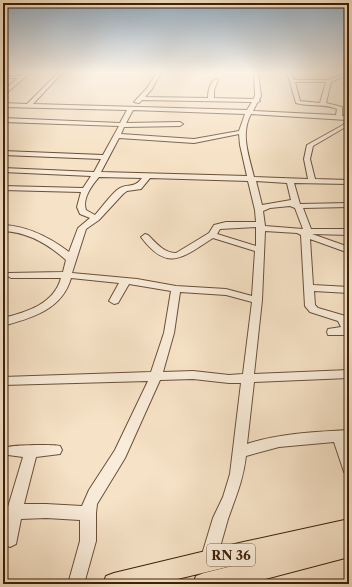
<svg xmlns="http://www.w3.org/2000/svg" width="352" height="587" viewBox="0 0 352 587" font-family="'Libre Caslon Text',serif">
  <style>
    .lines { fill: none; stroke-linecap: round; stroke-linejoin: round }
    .minor-casing { stroke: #6b5038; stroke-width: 2 }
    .major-casing { stroke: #3d2009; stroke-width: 2 }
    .minor { fill: #f9ecda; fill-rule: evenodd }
    .major { fill: #f6e2c6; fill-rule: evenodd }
    .labels { text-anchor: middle; stroke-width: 3; stroke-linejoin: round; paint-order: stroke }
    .shield { fill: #f9ecda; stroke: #755d48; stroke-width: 1 }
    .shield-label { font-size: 13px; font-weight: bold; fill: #3d2009 }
  </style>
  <rect width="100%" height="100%" fill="#f6e2c6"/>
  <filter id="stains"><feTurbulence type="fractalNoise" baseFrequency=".005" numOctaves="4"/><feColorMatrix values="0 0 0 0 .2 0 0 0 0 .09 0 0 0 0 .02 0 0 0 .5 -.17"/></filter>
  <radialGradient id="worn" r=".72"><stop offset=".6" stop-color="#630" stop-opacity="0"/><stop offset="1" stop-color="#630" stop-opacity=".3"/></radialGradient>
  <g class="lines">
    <g class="minor-casing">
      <path id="minor" d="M27,72H31L3,96V91L18,78H3V76H22Z
        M59,72H63L33,104L247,110L252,102L142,100L139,103L134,102L147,88L157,72H161L152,89L145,97L208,98C208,91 210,82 216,79L218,80L214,90V98L253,99L255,96L254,72H258L261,96L259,100L260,101L257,103L253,111L336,115L337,109C324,103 309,107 296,103L287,72H291L294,80H328L349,72V74L331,82L326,103L342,107V116H349V125L313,146L310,159L315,179L349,180V184L294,183L300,204L349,203V207L303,208L311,229H349V235L312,234L349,247V253L310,239L313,285L349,287V293L314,291L315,305L318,308L349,317V332L344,335H328L327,332L328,329L341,327L338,321L310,312L305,306L301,235L297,233L265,231L262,300L254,374L349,370V378L254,382L247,444C280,433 315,432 349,430V442H347L349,447V474L344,472L334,442L279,447L246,456C243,481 236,496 228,519C224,533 220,547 216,561L214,567L208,569L202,567L200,561L213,518L223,497L230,474L241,383H229L193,379L160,380L125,458L97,504L96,513V541L84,584H68L80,541V520L46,518L21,519L16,544L10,547L4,544L3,534L5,523H3V509L8,507L23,457L8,455L6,451L8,447C13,445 55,444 60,446L62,450L60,454L36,457L24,504H46L82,506L89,490L115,450L148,381L3,385V377L151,372L164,333L171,291L129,284L118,303L114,304L109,301L119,283L71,278C62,310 31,318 3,326V318C27,312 54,304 61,278H11L6,275L8,273L63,272L66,260C48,244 28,232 3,231V225C28,226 49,237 69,252L78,228L90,218L80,214L77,207L81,192L3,190V186L83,188L91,176L3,172V168L94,172L101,159L3,155V151L103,155L119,126L3,122V118L120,123L127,110L3,107V103L27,104ZM295,82H326L320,103L300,101ZM133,110L245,114L239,131L194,139L121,134L124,127L180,126L183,124L180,122L126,123ZM251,114L347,120L343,125L307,145L304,159L308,179L254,177C249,156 240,134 251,114ZM239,134L240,145L247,176L101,172L119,138L194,143ZM99,177L142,178C133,190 127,182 117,190C109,197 102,207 95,215L86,210C82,199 92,185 99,177ZM150,178L248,181L255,210L256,222H226L214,225L209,233L176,253C164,253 156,243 148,235L145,234L141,237C168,273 183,257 213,238L255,251L252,296L226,289L176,286L137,279L72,273L86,229L99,220L123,194L127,191L141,189ZM256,181L287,183L291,200L262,205ZM290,206L295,208L303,229L265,226L263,211L270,208ZM256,227V246L217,234L220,229ZM180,292L226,295L252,302L243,374L229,375L193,371L163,372L174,333Z"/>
    </g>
    <g class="major-casing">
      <path id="major" d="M349,519V557L246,584H193L196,576L204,573L272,556L157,584H103L106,576L114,573L239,543Z"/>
    </g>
    <use href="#minor" class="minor"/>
    <use href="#major" class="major"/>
  </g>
  <linearGradient id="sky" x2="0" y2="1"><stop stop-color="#94acc1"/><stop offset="0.47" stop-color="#fbf2e5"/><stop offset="1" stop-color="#fbf2e5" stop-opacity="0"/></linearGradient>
  <rect width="352" height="154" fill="url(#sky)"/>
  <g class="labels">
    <rect class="shield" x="207" y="544" width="48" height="22" rx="3"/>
    <g class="shield-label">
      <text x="231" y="560">RN 36</text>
    </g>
  </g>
  <rect width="352" height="587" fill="none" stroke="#f6e2c6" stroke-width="16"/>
  <rect x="4" y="4" width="344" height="579" fill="none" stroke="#3d2009" stroke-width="2"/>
  <rect x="8" y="8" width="336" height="571" fill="none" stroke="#3d2009"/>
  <rect width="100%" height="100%" filter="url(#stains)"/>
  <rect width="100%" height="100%" fill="url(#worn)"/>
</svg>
